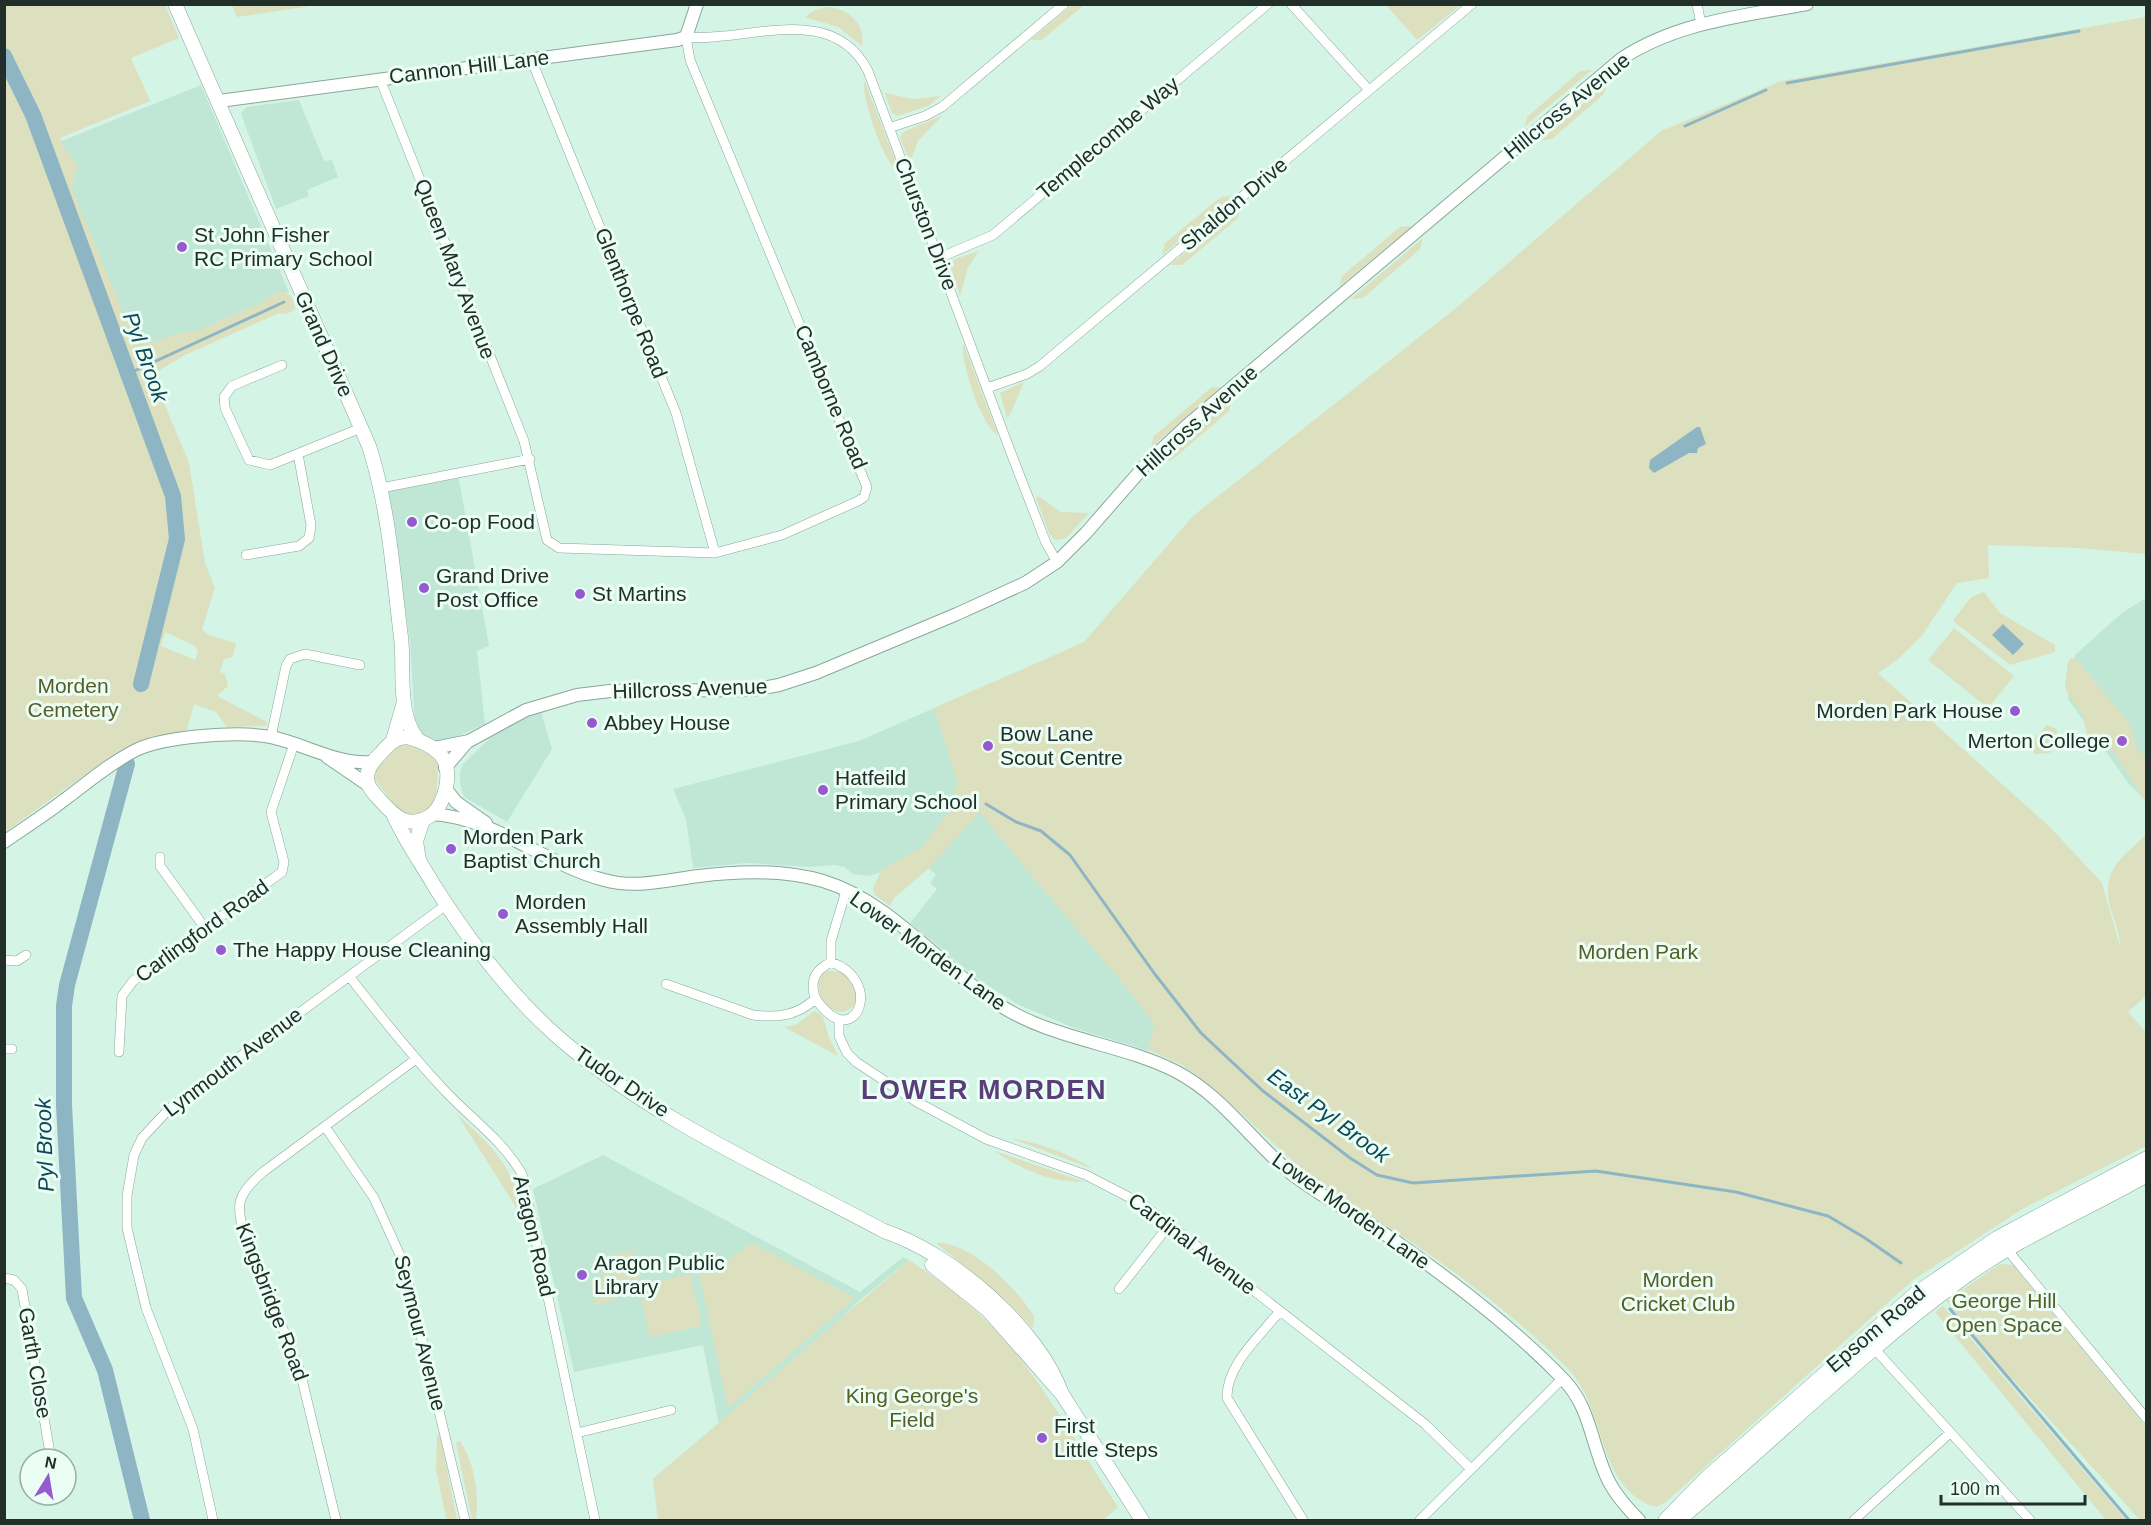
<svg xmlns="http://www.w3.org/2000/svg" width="2151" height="1525" viewBox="0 0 2151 1525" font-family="Helvetica,sans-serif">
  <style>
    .built { fill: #c0e7d6 }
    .green { fill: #dce0be; fill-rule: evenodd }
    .water { fill: #8db5c4 }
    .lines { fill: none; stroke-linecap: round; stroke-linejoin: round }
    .stream { stroke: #8db5c4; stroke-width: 3 }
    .river { stroke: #8db5c4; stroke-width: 16 }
    .minor-casing { stroke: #88a79a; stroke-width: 10 }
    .tertiary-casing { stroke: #88a79a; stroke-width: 14 }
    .secondary-casing { stroke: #88a79a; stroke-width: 15 }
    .trunk-casing { stroke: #88a79a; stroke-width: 16 }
    .minor { stroke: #fff; stroke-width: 9 }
    .tertiary { stroke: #fff; stroke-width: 12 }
    .secondary { stroke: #fff; stroke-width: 14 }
    .trunk { stroke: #fff; stroke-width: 15 }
    .poi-dot { fill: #9559d0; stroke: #ebfef6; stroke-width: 2 }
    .labels { text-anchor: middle; stroke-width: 6; stroke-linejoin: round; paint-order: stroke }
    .street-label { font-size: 21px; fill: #222e29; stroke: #ebfef6 }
    .poi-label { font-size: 21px; fill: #222e29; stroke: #ebfef6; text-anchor: start }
    .park-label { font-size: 21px; fill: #585c25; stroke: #ebfef6 }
    .water-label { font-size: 22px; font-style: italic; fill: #0f4858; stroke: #ebfef6 }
    .district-label { font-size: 27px; font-weight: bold; letter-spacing: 1.5px; fill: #5a3e79; stroke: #ebfef6 }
  </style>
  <rect width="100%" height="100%" fill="#d4f4e6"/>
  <path class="built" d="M201,85L289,292L138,362L54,144Z
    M299,100L324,161L332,160L338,177L307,190L309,196L276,209L241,114L246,107Z
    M458,474L489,646L477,651L485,724L445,742H435L422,735L415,725L410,641L387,487Z
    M2146,598V801L2129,784L2068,699L2075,655L2123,612Z
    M941,705L973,791L919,853L894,868L869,876L853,874L844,867L835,865L809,867L747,863L693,868L686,819L673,789L859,741Z
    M541,712L552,749L507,822L464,797L460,784V772L463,764L490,738L516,722Z
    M980,811L1113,968L1156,1023L1149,1051L1077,1029L1019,1005L979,980L910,923L937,889L930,883L936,874L928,868Z
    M603,1155L860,1292L903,1257L909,1260L860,1300L829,1330L719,1424L703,1345L574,1372L533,1189Z"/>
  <path class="green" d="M1073,4L1084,5L1042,40H1030Z
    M5,5H165L179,38L131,58L150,101L60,138L64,148L78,165L72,188L74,194L135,340L152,343L175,334L196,331L258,304L277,292C289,291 294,297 295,309L287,314L279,313L183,356L155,373L156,384L189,463L205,563L215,588L202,629L208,635L236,643L233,657L224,659L220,672L225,674L228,686L217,696L267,722V726L227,727L216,712L194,704L187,730L140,741L118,751L5,832ZM165,632L195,646L198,652L195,660L161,646Z
    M232,5H317L237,17Z
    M1386,5H1461L1417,40Z
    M826,7C848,8 866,23 862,46L838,27L805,17L813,11Z
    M2146,17V554L2080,548L1988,545L1989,578L1957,583L1921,637L1896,661L1878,673L2050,827L2102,883L2120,947C2120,934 2115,923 2111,910C2100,871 2120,859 2146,835V996L2128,1012L2146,1032V1146L2024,1208L1913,1280L1666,1502L1656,1507C1597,1490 1607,1410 1569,1370C1523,1322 1465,1279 1410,1241C1377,1220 1342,1200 1311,1176C1273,1146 1240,1109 1202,1079L1182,1065L1148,1050L1154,1023C1099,951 1036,885 980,812L928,869L893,899L890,906L875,895L873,889L881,870L922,847L954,805L957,781L934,708L1084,642L1193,516L1456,308L1661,131L1781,81Z
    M1591,70H1592L1524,127L1527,117L1580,71Z
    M864,82H865L900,172C884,166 862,99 864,82Z
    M1607,83L1604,94L1552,139L1540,141Z
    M885,93L913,99L941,96L928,106L897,116L892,113Z
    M943,115L918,141L910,162L900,138L903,132Z
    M1233,196V197L1162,255L1165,243L1221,197Z
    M1241,206L1238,218L1182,265H1170Z
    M1411,226V227L1339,287L1342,276L1400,227Z
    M1423,238L1420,249L1363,298L1351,299Z
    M979,251L968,267L960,296L950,265L955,259Z
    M963,345H964L998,435C982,427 961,363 963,345Z
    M1024,382L1009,417L1007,418L1000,393Z
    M1212,387H1224L1151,447L1154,436Z
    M1232,400L1229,411L1172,460L1160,461Z
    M1038,496L1061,512L1089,513L1066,538L1055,540L1049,533L1036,498Z
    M1984,592L2000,613L2055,645V652L2010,665L1953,621L1971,597Z
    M1954,628L2014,676L1988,708L1928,660Z
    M2072,657L2079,662L2130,724L2137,749L2146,758V803L2107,741L2091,738L2087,734L2083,715L2068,694L2065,686L2068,662Z
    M2047,725L2057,729L2056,745L2050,753L2035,754L2031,748L2033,740Z
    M407,745L432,755L438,762L436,805L413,816L401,813L374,778L376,770L397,746Z
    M828,971H839C887,1003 824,1038 818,983L822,973Z
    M815,1011L823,1016L828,1035L838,1056L784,1027L795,1025Z
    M457,1114C494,1149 510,1161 522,1212H519Z
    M1010,1138C1040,1143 1067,1153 1093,1169Z
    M995,1151L1085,1182C1050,1182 1023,1171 995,1151Z
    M752,1243L855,1298L728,1408L697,1264L730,1259Z
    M936,1243C972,1242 1015,1287 1034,1316L1033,1328L1004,1298Z
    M633,1250L640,1278L612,1284L615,1301L595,1305L590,1282L603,1279L600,1266L589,1260Z
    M909,1260C945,1284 979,1310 1007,1343C1050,1393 1082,1453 1118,1507L1103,1520H658L653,1479Z
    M2000,1264L2013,1265L2146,1427V1520H2140L2012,1378L2010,1379L1946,1301Z
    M690,1274L702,1326L650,1337L639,1285Z
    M1943,1306L2126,1520H2106L1935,1312Z
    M440,1434L457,1520H448L446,1517L436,1470L437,1436Z
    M460,1441C475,1464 479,1493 476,1520H472L456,1443Z"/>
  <path class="water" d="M1697,427H1700L1706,444L1698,448L1697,453H1689L1654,473L1649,468L1650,460Z
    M2003,624L2024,644L2013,655L1992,635Z"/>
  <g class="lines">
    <path class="stream" d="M1787,83L2079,31
      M1685,126L1766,90
      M130,373L284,302
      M986,804L1016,822L1041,831L1070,855L1154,973L1201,1033L1263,1091L1350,1158L1377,1175L1413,1183L1596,1171L1736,1192L1828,1216L1865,1238L1901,1263
      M1950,1309L2129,1520"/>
    <path class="river" d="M4,56L33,115L173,496L177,539L141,684
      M127,764L67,985L64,1006V1105L74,1298L105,1370L142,1520"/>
    <g class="minor-casing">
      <path id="minor" d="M1291,4L1369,90
        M1697,4L1701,24
        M531,59L676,413L715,553
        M380,79L524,441L547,540L559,548L715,553L782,535L858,501L864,497L867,487L690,60L686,37C746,43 832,0 868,71L1011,453L1046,543L1057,562
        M889,128L925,116L942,107L1064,4
        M939,258L993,235L1268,4
        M282,365L232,386L224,397L225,408L249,460L270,465L361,428
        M987,388L1027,374L1040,366L1472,4
        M381,488L530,459
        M246,555L299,546L309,538L311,525L298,454
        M271,737L286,666L290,659L305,654L360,665
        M160,857V866L205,928
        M4,960L17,961L26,955
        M831,962C882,980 858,1043 826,1011C819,1004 813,998 813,987C813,974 820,968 831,962Z
        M831,962V941L846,891
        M349,976C380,1016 412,1056 447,1093C473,1120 503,1141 522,1174L595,1520
        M666,984L753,1015C777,1018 797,1016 815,999
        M839,1021V1036L847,1053L856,1062L917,1102L986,1139L1086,1175L1144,1205L1425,1424L1471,1469
        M4,1049H12
        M119,1052L122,996L133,981L282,872L284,862L271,812L294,744
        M326,1128L374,1198L404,1264L465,1520
        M2005,1247L2146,1418
        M4,1278L14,1280L22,1289L51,1459
        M1119,1289L1170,1224
        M1280,1311C1261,1335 1226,1365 1227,1398L1303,1520
        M1871,1345L2030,1520
        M577,1433L671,1410
        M55,1495L56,1497
        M213,1520L193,1429L146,1308L127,1228V1196L134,1155L142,1138L170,1108L446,905
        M336,1520L300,1371L245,1236C235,1205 237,1194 263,1172L416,1059
        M1420,1520L1563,1378
        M1854,1520L1950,1433"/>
    </g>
    <g class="tertiary-casing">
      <path id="tertiary" d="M219,101L677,40L686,37L697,4
        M434,748L469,741L526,710L577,695L610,691L752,690L779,685L816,673L957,614L1025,583L1057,562L1086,533L1148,462L1191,422L1621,59C1677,22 1743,16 1807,4
        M327,757L368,785
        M445,768L468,741
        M446,789L456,802L486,823
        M432,814C496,818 544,864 604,880C636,889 666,880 699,876C738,871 785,870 823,881C892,902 940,967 998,1004C1052,1040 1121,1043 1177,1072C1223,1096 1253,1143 1293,1175C1326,1200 1364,1219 1398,1243C1455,1283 1516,1330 1564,1380C1589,1406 1591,1440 1605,1473C1612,1491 1626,1507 1639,1520
        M4,842C24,828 45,815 64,800C87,783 110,763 136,750C165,736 239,731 271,737C305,744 337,765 372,762"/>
    </g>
    <g class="secondary-casing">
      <path id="secondary" d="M175,4L369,446C389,508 393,573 401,637C405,669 396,713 418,740
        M407,737C418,740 432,745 440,754C454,769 446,805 430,816C408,830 394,816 380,800C374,793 366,786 367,776C368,767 375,759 381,753C390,743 394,738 407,737Z
        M393,740L404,702
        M394,816C406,842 421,863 435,887C470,942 510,995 559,1038C654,1120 774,1172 884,1231C951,1253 1038,1327 1062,1394
        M419,860L416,841L423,820
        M932,1265L988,1310L1062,1394L1142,1520"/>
    </g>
    <g class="trunk-casing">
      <path id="trunk" d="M1666,1520L1706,1479L1916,1294L1998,1238L2146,1159
        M1678,1520C1773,1441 1861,1352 1961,1279C2018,1237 2085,1210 2146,1175"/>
    </g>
    <use href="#minor" class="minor"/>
    <use href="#tertiary" class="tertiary"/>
    <use href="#secondary" class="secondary"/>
    <use href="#trunk" class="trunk"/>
  </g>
  <g class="poi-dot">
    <circle cx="182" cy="247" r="6"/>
    <circle cx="412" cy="522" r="6"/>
    <circle cx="424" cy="588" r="6"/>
    <circle cx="580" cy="594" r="6"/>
    <circle cx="2015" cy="711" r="6"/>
    <circle cx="592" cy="723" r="6"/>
    <circle cx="2122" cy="741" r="6"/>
    <circle cx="988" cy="746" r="6"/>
    <circle cx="823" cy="790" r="6"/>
    <circle cx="451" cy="849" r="6"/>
    <circle cx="503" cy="914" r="6"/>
    <circle cx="221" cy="950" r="6"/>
    <circle cx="582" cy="1275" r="6"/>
    <circle cx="1042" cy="1438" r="6"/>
  </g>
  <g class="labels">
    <g class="street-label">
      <text transform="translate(469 67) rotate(-7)" y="7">Cannon Hill Lane</text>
      <text transform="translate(1567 106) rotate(-39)" y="7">Hillcross Avenue</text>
      <text transform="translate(1108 138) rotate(-40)" y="7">Templecombe Way</text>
      <text transform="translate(1234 204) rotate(-40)" y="7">Shaldon Drive</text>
      <text transform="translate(926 224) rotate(69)" y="7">Churston Drive</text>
      <text transform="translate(455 269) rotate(69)" y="7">Queen Mary Avenue</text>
      <text transform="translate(631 303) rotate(68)" y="7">Glenthorpe Road</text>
      <text transform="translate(324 344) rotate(66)" y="7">Grand Drive</text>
      <text transform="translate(831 397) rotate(67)" y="7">Camborne Road</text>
      <text transform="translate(1197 421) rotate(-42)" y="7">Hillcross Avenue</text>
      <text transform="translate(690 689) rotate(-2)" y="7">Hillcross Avenue</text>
      <text transform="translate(202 931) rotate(-36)" y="7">Carlingford Road</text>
      <text transform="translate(928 951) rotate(36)" y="7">Lower Morden Lane</text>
      <text transform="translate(233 1062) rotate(-37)" y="7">Lynmouth Avenue</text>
      <text transform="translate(622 1082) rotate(34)" y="7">Tudor Drive</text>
      <text transform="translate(1351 1211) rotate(35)" y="7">Lower Morden Lane</text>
      <text transform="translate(534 1236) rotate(77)" y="7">Aragon Road</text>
      <text transform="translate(1192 1244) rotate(37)" y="7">Cardinal Avenue</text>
      <text transform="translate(272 1302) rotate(69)" y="7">Kingsbridge Road</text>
      <text transform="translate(1876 1329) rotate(-40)" y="7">Epsom Road</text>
      <text transform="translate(420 1333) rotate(76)" y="7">Seymour Avenue</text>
      <text transform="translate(35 1363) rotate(80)" y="7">Garth Close</text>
    </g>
    <g class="poi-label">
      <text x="194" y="242">St John Fisher<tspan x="194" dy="24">RC Primary School</tspan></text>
      <text x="424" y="529">Co-op Food</text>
      <text x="436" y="583">Grand Drive<tspan x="436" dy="24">Post Office</tspan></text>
      <text x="592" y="601">St Martins</text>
      <text x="2003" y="718" text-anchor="end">Morden Park House</text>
      <text x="604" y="730">Abbey House</text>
      <text x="1000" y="741">Bow Lane<tspan x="1000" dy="24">Scout Centre</tspan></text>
      <text x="2110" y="748" text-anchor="end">Merton College</text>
      <text x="835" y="785">Hatfeild<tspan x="835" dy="24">Primary School</tspan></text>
      <text x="463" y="844">Morden Park<tspan x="463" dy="24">Baptist Church</tspan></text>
      <text x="515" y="909">Morden<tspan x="515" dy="24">Assembly Hall</tspan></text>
      <text x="233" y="957">The Happy House Cleaning</text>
      <text x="594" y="1270">Aragon Public<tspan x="594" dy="24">Library</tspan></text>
      <text x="1054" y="1433">First<tspan x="1054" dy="24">Little Steps</tspan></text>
    </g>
    <g class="park-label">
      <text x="73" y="693">Morden<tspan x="73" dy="24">Cemetery</tspan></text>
      <text x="1638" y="959">Morden Park</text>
      <text x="1678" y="1287">Morden<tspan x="1678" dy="24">Cricket Club</tspan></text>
      <text x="2004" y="1308">George Hill<tspan x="2004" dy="24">Open Space</tspan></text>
      <text x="912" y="1403">King George's<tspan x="912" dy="24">Field</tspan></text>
    </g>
    <g class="water-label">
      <text transform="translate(146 357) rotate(70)" y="8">Pyl Brook</text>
      <text transform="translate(1329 1115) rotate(36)" y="8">East Pyl Brook</text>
      <text transform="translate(44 1145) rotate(-92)" y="8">Pyl Brook</text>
    </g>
    <g class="district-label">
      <text x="984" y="1099">LOWER MORDEN</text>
    </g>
  </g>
  <rect width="2151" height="1525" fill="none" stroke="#222e29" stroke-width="12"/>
  <g transform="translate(48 1477) rotate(11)"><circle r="28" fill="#ebfef6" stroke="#9baba4" stroke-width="1.5"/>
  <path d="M0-4.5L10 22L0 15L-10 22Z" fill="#9559d0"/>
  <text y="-9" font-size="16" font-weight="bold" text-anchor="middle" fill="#222e29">N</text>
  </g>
  <path d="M1941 1495v9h144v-9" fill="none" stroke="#222e29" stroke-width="3"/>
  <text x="1950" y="1495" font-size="18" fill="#222e29" stroke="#ebfef6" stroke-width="4.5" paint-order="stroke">100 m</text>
</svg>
